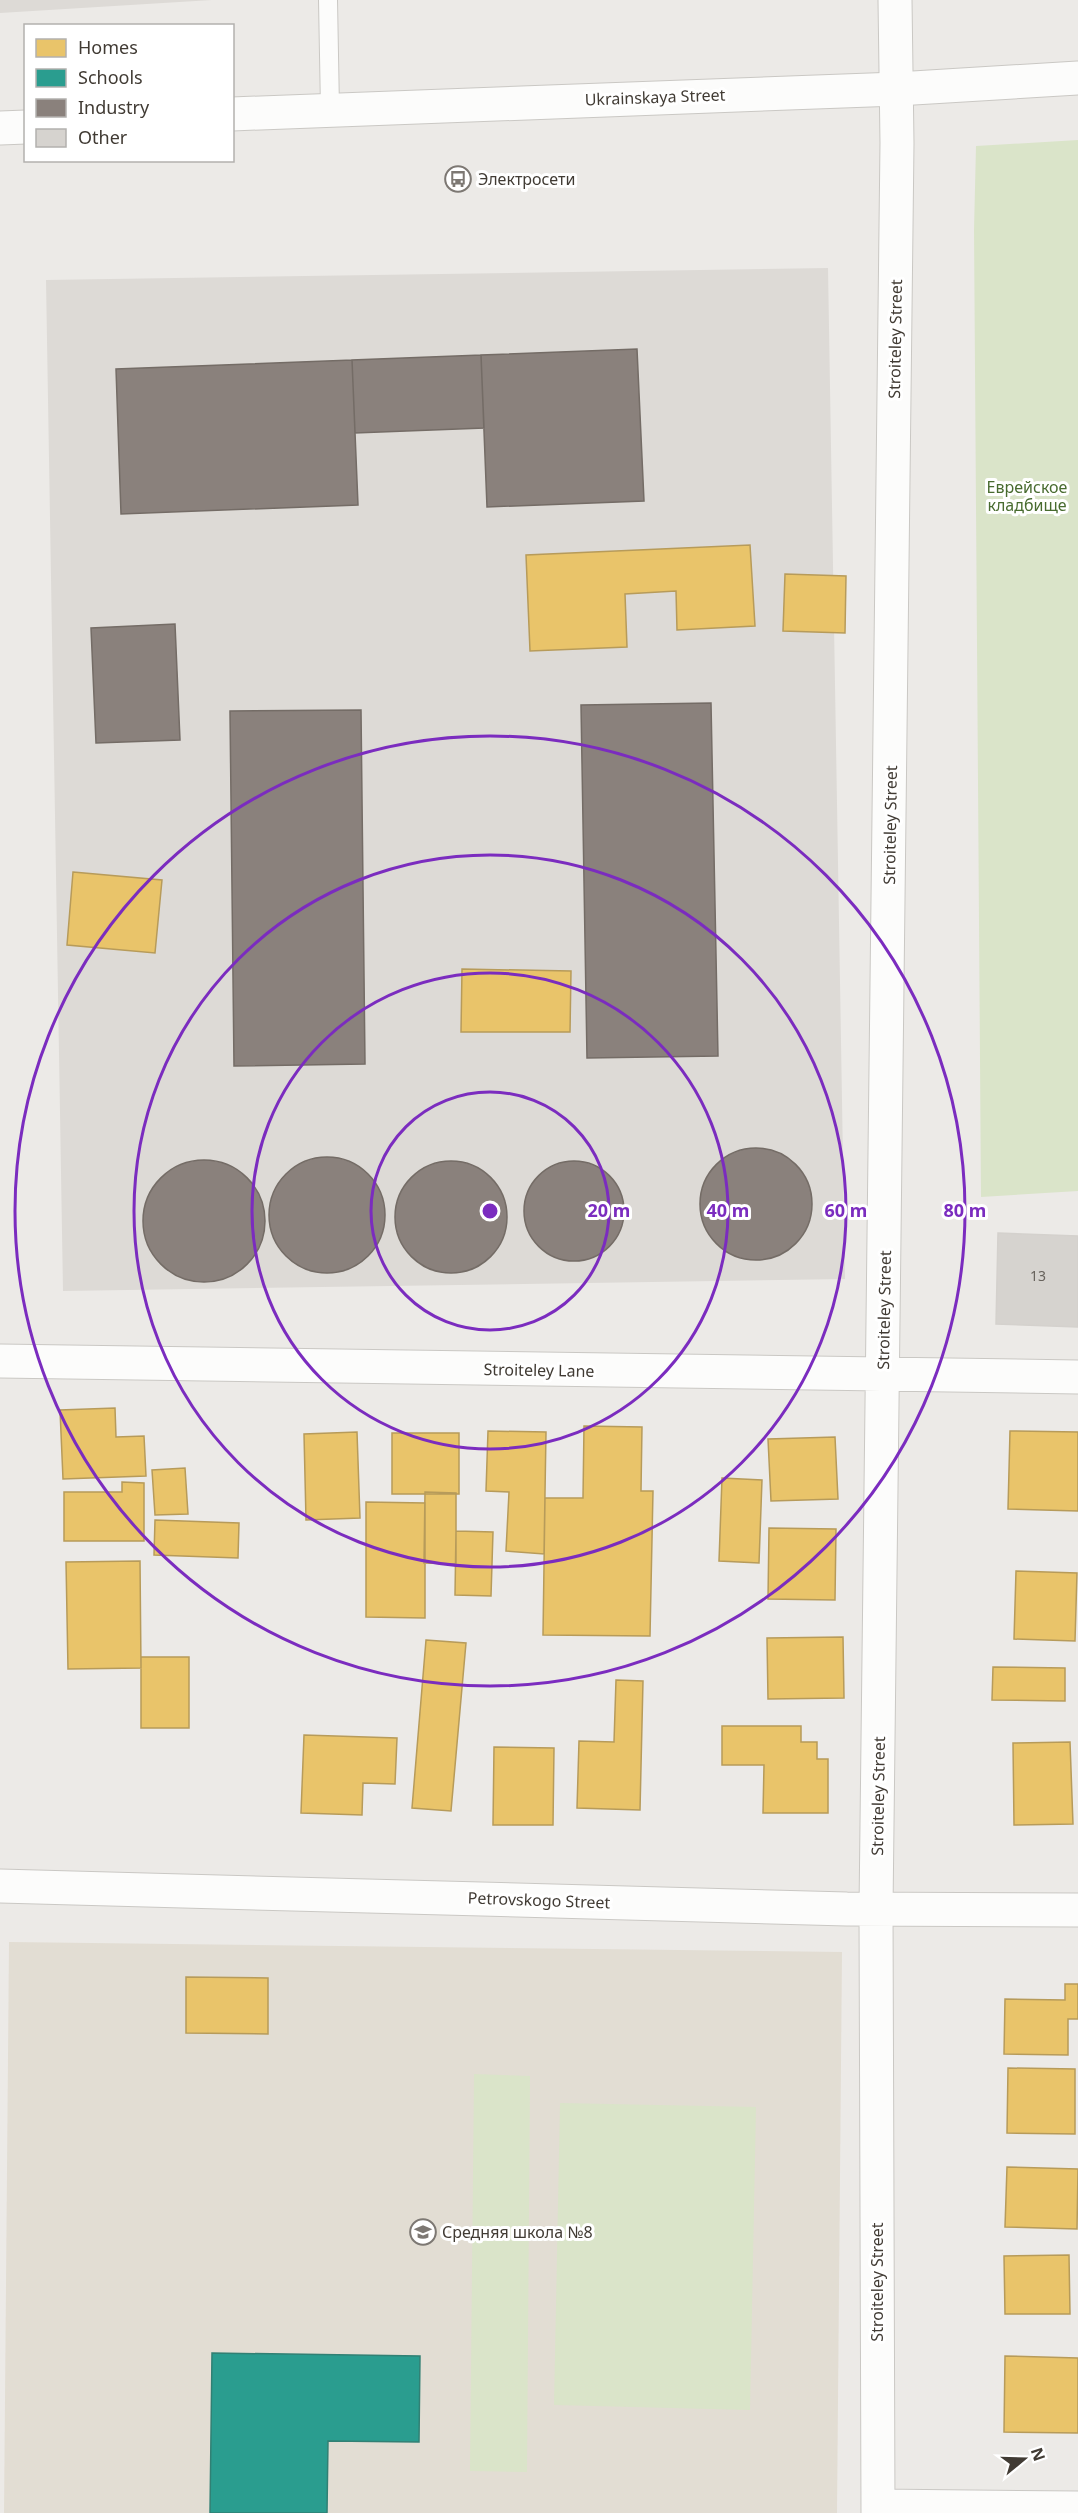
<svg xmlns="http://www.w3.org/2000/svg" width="1078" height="2513" viewBox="0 0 1078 2513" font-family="'Noto Sans',sans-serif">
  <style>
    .industrial { fill: #dddad6 }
    .education { fill: #e2ddd3 }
    .green { fill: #dae4c9 }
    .homes { fill: #e9c46a; stroke: #b79b5a; stroke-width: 1.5 }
    .schools { fill: #2a9d8f; stroke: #318074; stroke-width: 1.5 }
    .industry { fill: #8a817c; stroke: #746c66; stroke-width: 1.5 }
    .building { fill: #d6d3cf; stroke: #d4d1cd; stroke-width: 1.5 }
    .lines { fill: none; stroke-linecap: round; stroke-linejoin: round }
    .service-casing { stroke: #cac8c4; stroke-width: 20 }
    .minor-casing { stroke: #cac8c4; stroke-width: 35 }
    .tertiary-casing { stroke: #cac8c4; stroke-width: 35 }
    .service { stroke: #fcfcfb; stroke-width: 18 }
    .minor { stroke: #fcfcfb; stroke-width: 33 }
    .tertiary { stroke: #fcfcfb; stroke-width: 33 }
    .ring { fill: none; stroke: #7b2cbf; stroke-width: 3 }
    .labels { text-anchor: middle; stroke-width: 6; stroke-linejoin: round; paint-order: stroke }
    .number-label { font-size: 14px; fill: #67625c }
    .street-label { font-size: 16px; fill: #413b34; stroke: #fff }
    .poi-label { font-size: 16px; fill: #413b34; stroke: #fff; text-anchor: start }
    .park-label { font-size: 16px; fill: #486b2f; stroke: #fff }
    .centre { fill: #7b2cbf; stroke: #fff; stroke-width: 3 }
    .ring-label { font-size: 18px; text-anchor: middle; font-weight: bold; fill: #7b2cbf; stroke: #fff; stroke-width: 6; stroke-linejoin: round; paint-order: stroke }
  </style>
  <rect width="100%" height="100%" fill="#eceae7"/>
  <path class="industrial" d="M0,0H212L0,13Z
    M828,268L845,1279L63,1291L46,280Z"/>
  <path class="education" d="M9,1942L842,1952L837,2513H4Z"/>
  <path class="green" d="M1078,140V1191L981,1197L974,230L976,146Z
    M474,2074L530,2076L527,2472L470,2471Z
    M560,2103L756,2107L750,2410L554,2405Z"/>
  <path class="homes" d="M750,545L755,626L677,630L676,591L625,594L627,647L530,651L526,555Z
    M785,574L846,576L845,633L783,631Z
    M73,872L162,880L155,953L67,945Z
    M462,969L571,971L570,1032H461Z
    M115,1408L116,1437L144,1436L146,1476L63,1479L60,1410Z
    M584,1426L642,1427L641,1491H653L650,1636L543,1635L545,1498H583Z
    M488,1431L546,1432L544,1554L506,1551L509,1492L486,1491Z
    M1010,1431L1078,1432V1511L1008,1509Z
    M357,1432L360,1518L306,1520L304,1434Z
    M392,1433H459V1494H392Z
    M835,1437L838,1499L771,1501L768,1439Z
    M185,1468L188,1514L155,1515L152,1470Z
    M722,1478L762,1480L759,1563L719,1561Z
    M122,1482L144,1483V1541H64V1492H122Z
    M425,1492L456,1493V1564L424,1563Z
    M366,1502L425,1503V1618L366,1617Z
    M155,1520L239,1523L238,1558L154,1555Z
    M769,1528L836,1529L835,1600L768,1599Z
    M456,1531L493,1532L491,1596L455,1595Z
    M140,1561L141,1668L68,1669L66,1562Z
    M1016,1571L1077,1573L1075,1641L1014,1639Z
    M843,1637L844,1698L768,1699L767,1638Z
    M426,1640L466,1643L451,1811L412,1808Z
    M141,1657H189V1728H141Z
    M993,1667L1065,1668V1701L992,1700Z
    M616,1680L643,1681L640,1810L577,1808L579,1741L614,1742Z
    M722,1726H801V1742H817V1759H828V1813H763L764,1765H722Z
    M304,1735L397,1738L395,1784L363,1783L362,1815L301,1813Z
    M1070,1742L1073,1824L1014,1825L1013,1743Z
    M494,1747L554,1748L553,1825H493Z
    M186,1977L268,1978V2034L186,2033Z
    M1065,1984H1078V2019H1068V2055L1004,2054L1005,1999L1065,2000Z
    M1008,2068L1075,2069V2134L1007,2133Z
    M1007,2167L1078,2169L1077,2229L1005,2227Z
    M1069,2255L1070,2314H1005L1004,2256Z
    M1005,2356L1078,2358V2433L1004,2432Z"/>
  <path class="schools" d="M212,2353L420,2356L419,2442L328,2441L327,2513H210Z"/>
  <path class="industry" d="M637,349L644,501L487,507L481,355Z
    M481,355L484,428L355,433L352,360Z
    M352,360L358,505L121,514L116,369Z
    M175,624L180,740L96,743L91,628Z
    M711,703L718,1056L587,1058L581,705Z
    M361,710L365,1064L234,1066L230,711Z
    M700 1204a56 56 0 1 1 112 0a56 56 0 1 1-112 0Z
    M269 1215a58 58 0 1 1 116 0a58 58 0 1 1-116 0Z
    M143 1221a61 61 0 1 1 122 0a61 61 0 1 1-122 0Z
    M524 1211a50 50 0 1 1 100 0a50 50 0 1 1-100 0Z
    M395 1217a56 56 0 1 1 112 0a56 56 0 1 1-112 0Z"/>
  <path class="building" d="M998,1233L1078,1236V1327L996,1324Z"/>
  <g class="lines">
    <g class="service-casing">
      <path id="service" d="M328,0L330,109"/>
    </g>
    <g class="minor-casing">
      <path id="minor" d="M0,1361L1078,1377
        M0,1886L847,1909L1078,1910
        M878,2506L1078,2508
        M878,2513L876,1909L897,143L895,0"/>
    </g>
    <g class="tertiary-casing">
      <path id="tertiary" d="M232,114L897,89L1078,78
        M0,128L26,127"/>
    </g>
    <use href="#service" class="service"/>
    <use href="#minor" class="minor"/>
    <use href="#tertiary" class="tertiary"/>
  </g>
  <g class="ring">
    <circle cx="490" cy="1211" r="119"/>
    <circle cx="490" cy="1211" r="238"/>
    <circle cx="490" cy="1211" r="356"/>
    <circle cx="490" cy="1211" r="475"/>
  </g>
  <defs>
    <g id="bus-ring" transform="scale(1.35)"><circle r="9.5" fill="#fff" stroke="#7d7873" stroke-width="1.5"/><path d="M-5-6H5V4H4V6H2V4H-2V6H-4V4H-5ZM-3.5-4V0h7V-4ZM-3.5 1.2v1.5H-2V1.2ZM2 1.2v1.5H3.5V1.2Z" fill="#7d7873"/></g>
    <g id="school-ring" transform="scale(1.35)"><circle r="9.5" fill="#fff" stroke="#7d7873" stroke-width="1.5"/><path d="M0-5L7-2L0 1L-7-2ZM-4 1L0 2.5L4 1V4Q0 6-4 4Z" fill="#7d7873"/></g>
  </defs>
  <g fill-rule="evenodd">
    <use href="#bus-ring" x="458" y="179"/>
    <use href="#school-ring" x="423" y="2232"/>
  </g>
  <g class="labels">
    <g class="number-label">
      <text x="1038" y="1281">13</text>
    </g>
    <g class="street-label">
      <text transform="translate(655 97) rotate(-2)" y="6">Ukrainskaya Street</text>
      <text transform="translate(895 339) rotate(-89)" y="6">Stroiteley Street</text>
      <text transform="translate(890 825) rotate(-89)" y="6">Stroiteley Street</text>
      <text transform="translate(884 1310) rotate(-89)" y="6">Stroiteley Street</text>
      <text transform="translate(539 1370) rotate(1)" y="6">Stroiteley Lane</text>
      <text transform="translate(878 1796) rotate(-89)" y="6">Stroiteley Street</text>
      <text transform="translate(539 1900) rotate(2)" y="6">Petrovskogo Street</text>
      <text transform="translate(877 2282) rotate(-90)" y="6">Stroiteley Street</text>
    </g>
    <g class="poi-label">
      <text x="478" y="185">Электросети</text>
      <text x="442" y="2238">Средняя школа №8</text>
    </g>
    <g class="park-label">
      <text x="1027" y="493">Еврейское<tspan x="1027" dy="18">кладбище</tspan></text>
    </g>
  </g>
  <circle cx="490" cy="1211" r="9" class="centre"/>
  <g class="ring-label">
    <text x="609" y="1217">20 m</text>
    <text x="728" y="1217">40 m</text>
    <text x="846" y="1217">60 m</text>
    <text x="965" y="1217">80 m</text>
  </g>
  <rect x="24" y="24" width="210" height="138" fill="#ffffff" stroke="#b3b1ae" stroke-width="1.5"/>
  <rect x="36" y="39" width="30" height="18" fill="#e9c46a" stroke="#b3b1ae" stroke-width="1.5"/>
  <text x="78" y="54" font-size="18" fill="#413b34">Homes</text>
  <rect x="36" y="69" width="30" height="18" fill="#2a9d8f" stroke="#b3b1ae" stroke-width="1.5"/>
  <text x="78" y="84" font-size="18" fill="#413b34">Schools</text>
  <rect x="36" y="99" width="30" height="18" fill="#8a817c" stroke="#b3b1ae" stroke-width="1.5"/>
  <text x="78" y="114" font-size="18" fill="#413b34">Industry</text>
  <rect x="36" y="129" width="30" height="18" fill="#d6d3cf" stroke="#b3b1ae" stroke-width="1.5"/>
  <text x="78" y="144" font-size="18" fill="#413b34">Other</text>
  <g transform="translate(1024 2459) rotate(71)" stroke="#ffffff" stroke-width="4.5" paint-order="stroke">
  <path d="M0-4.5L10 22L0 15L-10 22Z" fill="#413b34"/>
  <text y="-9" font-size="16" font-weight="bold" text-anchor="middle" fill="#413b34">N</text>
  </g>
</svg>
